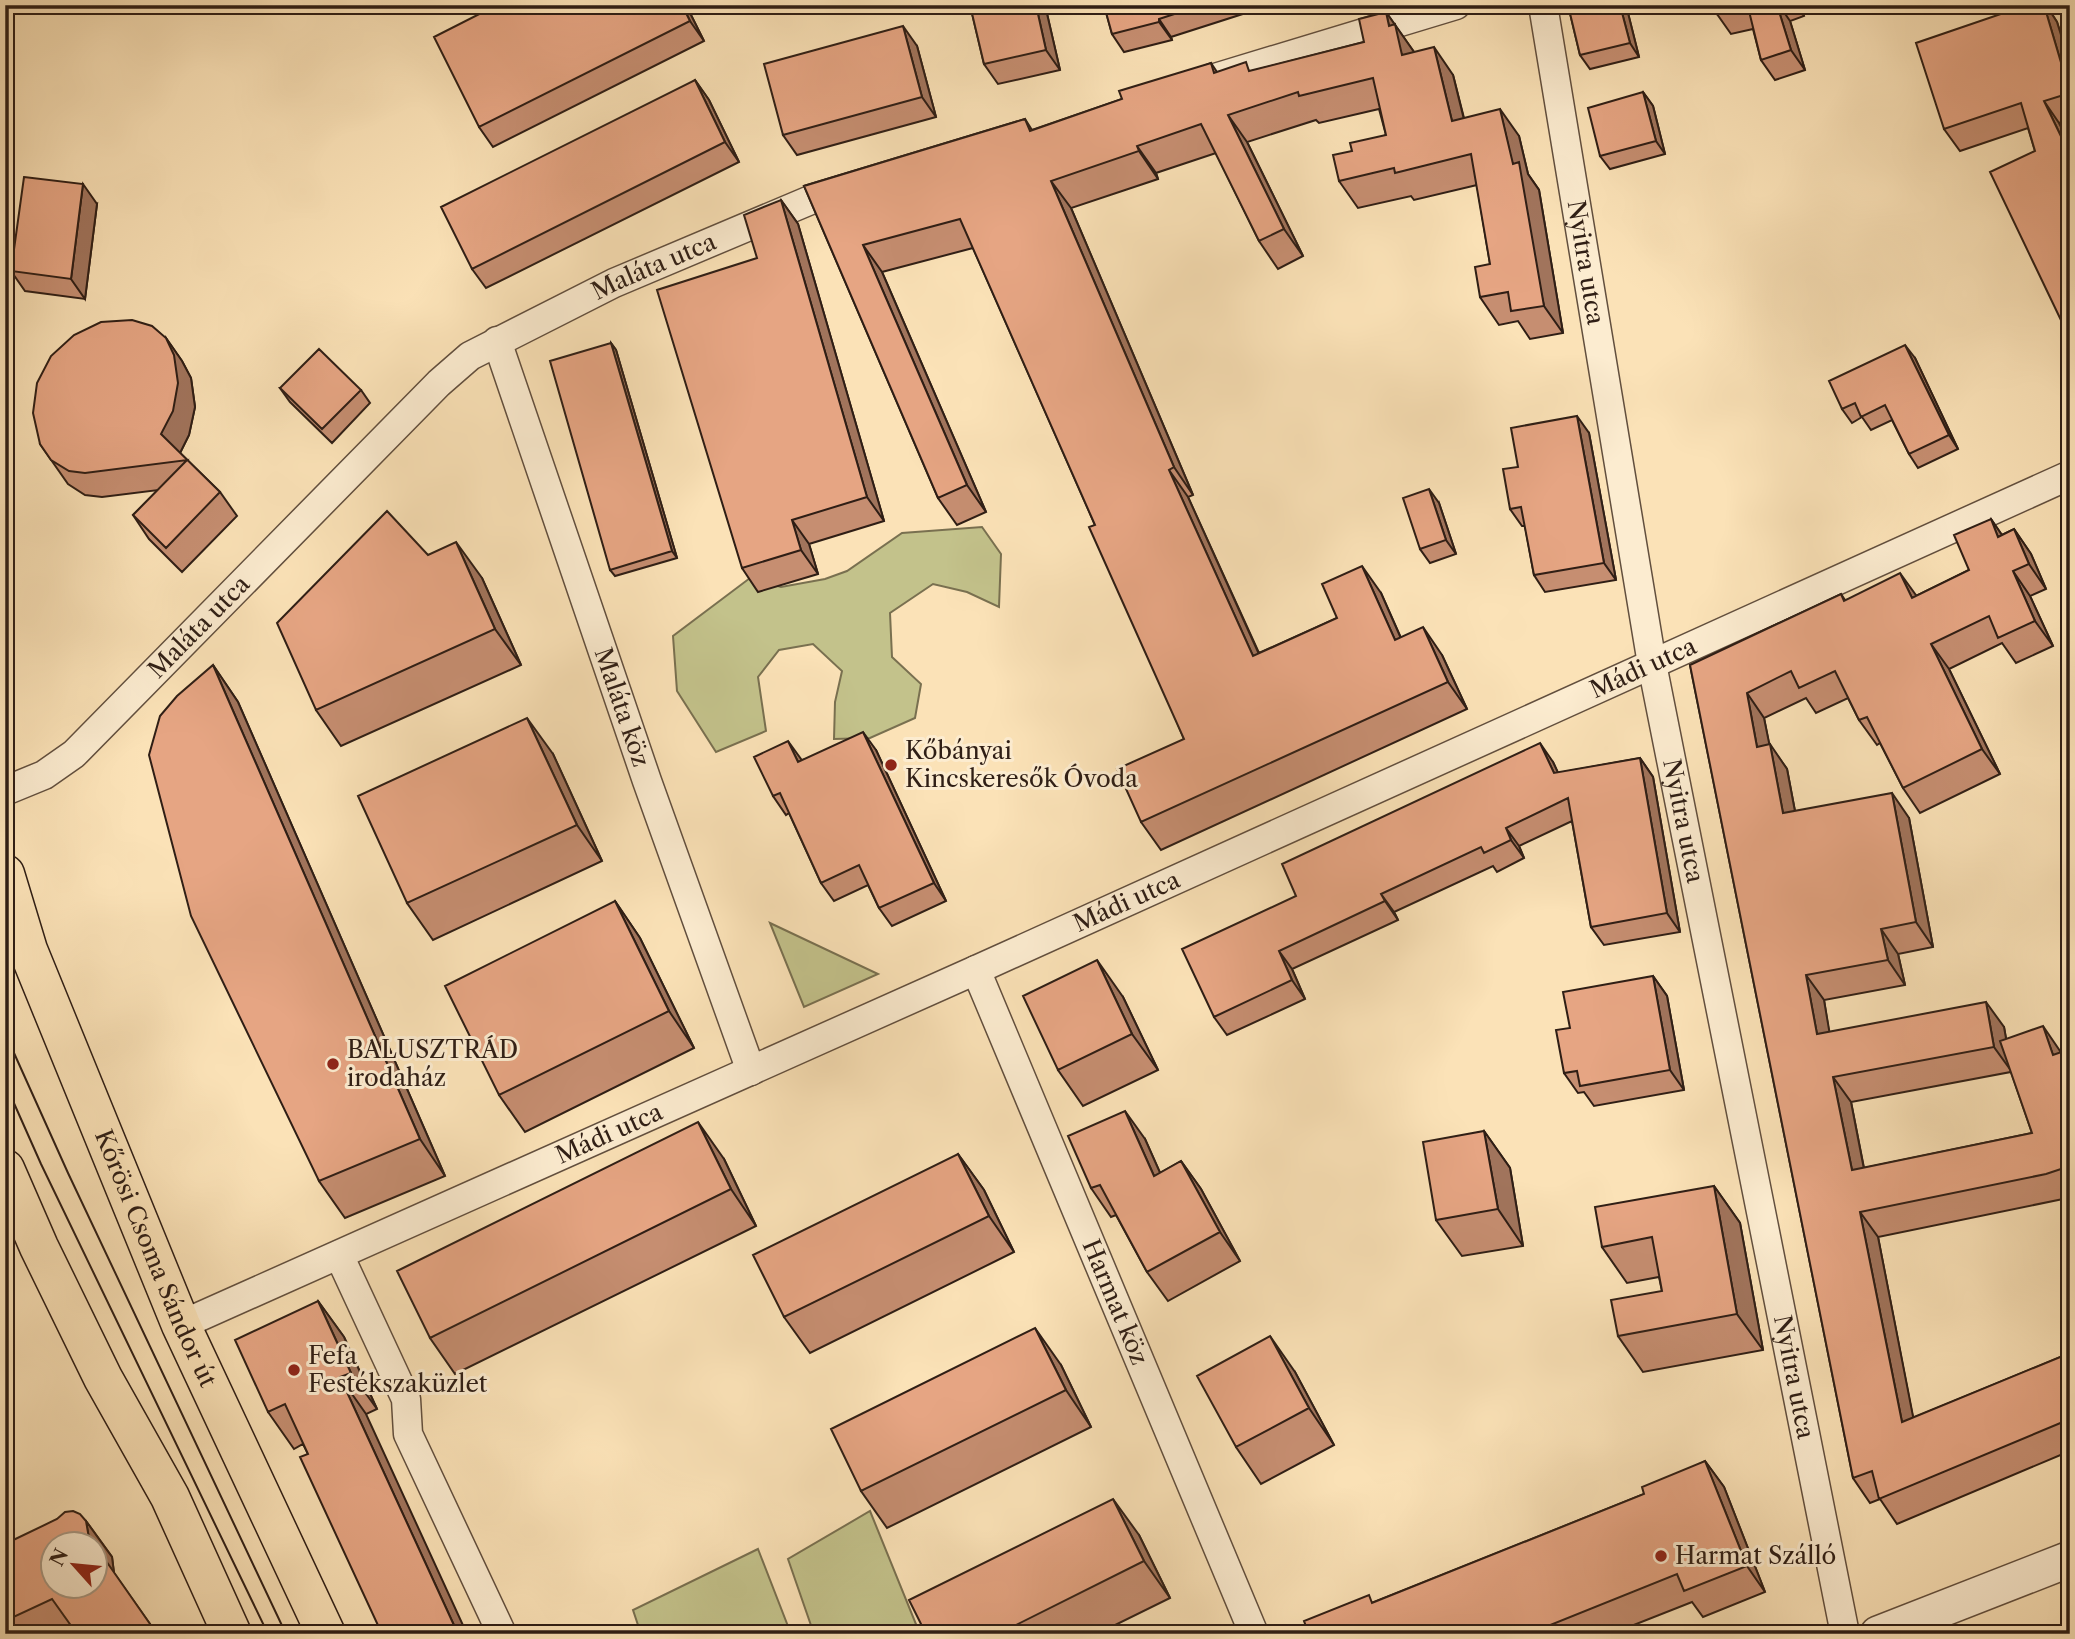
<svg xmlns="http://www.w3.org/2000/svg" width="2075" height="1639" viewBox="0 0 2075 1639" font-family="'Libre Caslon Text',serif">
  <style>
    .green { fill: #c3c28b; stroke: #797050; stroke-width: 2 }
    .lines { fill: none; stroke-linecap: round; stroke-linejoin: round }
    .minor-casing { stroke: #624f3e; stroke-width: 31 }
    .tertiary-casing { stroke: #624f3e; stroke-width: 38 }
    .primary-casing { stroke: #2f1e15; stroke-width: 41 }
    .minor { stroke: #fcecd0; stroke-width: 28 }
    .tertiary { stroke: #fcecd0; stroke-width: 35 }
    .primary { stroke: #fbe2b7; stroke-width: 38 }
    .tram { stroke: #2f1e15; stroke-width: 2 }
    .wall { fill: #c68e71; stroke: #2f1e15; stroke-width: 2; fill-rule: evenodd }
    .shaded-wall { fill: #a1745c; stroke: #2f1e15; stroke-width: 2 }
    .building { fill: #e6a583; stroke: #2f1e15; stroke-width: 2 }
    .poi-dot { fill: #8f2418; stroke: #fcecd0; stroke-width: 2.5 }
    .labels { text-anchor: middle; stroke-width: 6; stroke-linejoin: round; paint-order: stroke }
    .street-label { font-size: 24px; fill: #2f1e15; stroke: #fcecd0 }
    .poi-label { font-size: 24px; fill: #2f1e15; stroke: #fcecd0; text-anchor: start }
  </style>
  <rect width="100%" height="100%" fill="#fbe2b7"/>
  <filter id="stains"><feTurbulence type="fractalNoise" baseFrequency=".00286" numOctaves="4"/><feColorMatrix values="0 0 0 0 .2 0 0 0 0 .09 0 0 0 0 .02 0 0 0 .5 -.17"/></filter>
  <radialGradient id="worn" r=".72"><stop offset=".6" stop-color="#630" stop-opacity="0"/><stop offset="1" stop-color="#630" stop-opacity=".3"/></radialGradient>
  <path class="green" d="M982,527L1001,554L999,607L967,592L933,584L890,613L892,657L921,684L915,718L870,738L834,739L835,702L842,671L813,644L779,650L758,677L766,731L716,752L677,691L673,636L750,578L781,587L825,579L847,571L902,533Z
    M770,923L878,974L804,1007Z
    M870,1511L920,1634H814L788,1559Z
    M758,1549L791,1634H641L633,1610Z"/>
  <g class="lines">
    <g class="minor-casing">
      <g id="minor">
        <path id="s1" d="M1543,5L1652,664L1845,1634"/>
        <path d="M1215,78L1456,5"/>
        <path id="s2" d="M497,341L647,781L751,1071"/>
        <path id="s3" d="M5,791L44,775L74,754L439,383L470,356L614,283L813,199L845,189"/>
        <path id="s4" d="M976,970L1254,1634"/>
        <path d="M339,1255L406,1399L408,1434L502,1634"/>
        <path id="s5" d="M181,1325L976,970L2070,475"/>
      </g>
    </g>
    <g class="tertiary-casing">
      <path id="tertiary" d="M1878,1634L2070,1559"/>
    </g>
    <g class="primary-casing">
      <g id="primary">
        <path id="s6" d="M5,874L28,950L181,1325L326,1634"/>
        <path d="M5,1169L39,1247L103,1378L170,1497L232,1634"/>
      </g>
    </g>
    <use href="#minor" class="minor"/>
    <use href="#tertiary" class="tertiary"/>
    <use href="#primary" class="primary"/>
    <path class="tram" d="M5,1033L68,1173L286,1634
      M5,1083L41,1164L268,1634"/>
  </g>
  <path class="wall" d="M497,5H686L704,41L493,147L479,127Z
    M970,5H1045L1060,70L998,84L984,64Z
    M1104,5H1250L1252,11L1171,37L1172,40L1124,52L1112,34Z
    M1568,5H1626L1639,57L1590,69L1580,55Z
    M1714,5H1800L1804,16L1790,21L1805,70L1775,80L1761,60L1753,29L1731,34L1717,14Z
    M2027,5H2046L2057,22L2070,64V120L2059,123L2035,151L2028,128L1960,151L1944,129Z
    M1386,12L1414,52L1453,75L1464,118L1519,136L1528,174L1539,190L1563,333L1530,339L1518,321L1499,325L1480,297L1490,264L1477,185L1414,200L1411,196L1358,208L1339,181L1352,151L1386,135L1379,109L1319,123L1316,120L1247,142L1303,256L1278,269L1259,241L1216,153L1156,173L1158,179L1071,208L1193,495L1188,497L1259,653L1337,618L1381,593L1401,638L1442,655L1467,709L1161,850L1141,822L1184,739L1095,525L973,248L882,272L986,512L957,525L938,498L804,186L1025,119L1032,130L1122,99L1211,63L1217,72L1252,71L1364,42Z
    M917,46L936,117L797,155L783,135Z
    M695,80L709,100L739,162L486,288L472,269Z
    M1643,92L1653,106L1665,154L1610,169L1600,156Z
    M781,200L798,224L884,521L809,544L818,574L758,592L742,568L757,258Z
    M97,204L85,299L25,291L11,271Z
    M166,338L182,361L191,378L195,407L189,435L180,453L220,492L237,516L182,572L149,539L133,515L158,490L102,497L85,495L68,484L40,444Z
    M611,343L616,350L677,558L615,576L610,570Z
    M1915,358L1958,449L1918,468L1909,454L1892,420L1871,430L1862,417L1852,423L1842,409Z
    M280,388L361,390L370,403L332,443L290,402Z
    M1589,433L1616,580L1545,592L1534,575L1525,526H1522L1510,509L1518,467Z
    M1439,503L1456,554L1430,563L1420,549Z
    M1991,519L2002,535L2014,529L2031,554L2046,589L2030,596L2053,646L2016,663L2002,643L1949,669L2000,774L1920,813L1903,788L1880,743L1877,745L1859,720L1848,698L1816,713L1806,698L1764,718L1769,744L1787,769L1795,811L1909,818L1933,947L1898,954L1905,985L1824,1000L1829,1032L2004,1027L2006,1039L2061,1052L2070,1049V1197L2063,1199L1878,1237L1913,1418L2070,1353V1451L1897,1524L1880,1499L1870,1503L1853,1478L1690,665L1841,594L1845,600L1916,596L1969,570ZM2011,1072L2032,1133L1864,1168L1851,1102Z
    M428,555L482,578L521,665L341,746L316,710Z
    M213,665L238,702L445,1176L345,1218L319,1181Z
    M876,750L946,901L892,926L879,908L868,885L834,901L821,883L789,813L786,815L773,796L802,760Z
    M553,754L602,861L433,940L407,903Z
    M1640,758L1653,777L1680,932L1604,945L1591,927L1572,821L1519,846L1524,858L1497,872L1493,866L1394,912L1398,920L1292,969L1305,999L1227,1035L1214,1017L1296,896L1553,762L1558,773Z
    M615,901L640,938L694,1048L525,1132L499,1095Z
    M1653,976L1667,996L1684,1090L1594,1106L1584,1092L1578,1093L1564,1073L1570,1028Z
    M1123,997L1158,1070L1083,1106L1058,1070Z
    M1484,1131L1510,1168L1523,1246L1462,1256L1436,1220Z
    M1145,1139L1160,1173L1181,1161L1201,1189L1240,1261L1168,1301L1147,1272L1116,1215L1111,1217L1091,1188Z
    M958,1154L984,1190L1014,1252L810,1353L784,1317Z
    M724,1159L756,1226L455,1374L430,1338Z
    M1714,1186L1740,1223L1763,1350L1643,1372L1618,1336L1662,1291L1659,1277L1627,1283L1602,1247Z
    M318,1301L344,1337L377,1409L366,1414L308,1454L303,1444L294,1449L268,1412Z
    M1061,1365L1091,1427L887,1528L861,1491Z
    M1295,1372L1334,1445L1261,1484L1236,1447Z
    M1705,1461L1724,1487L1765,1592L1703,1617L1692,1602L1611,1634H1309L1374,1602L1644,1494Z
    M86,1521L112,1557L114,1573L157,1634H5V1544Z
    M1139,1535L1170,1598L1097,1634H926Z"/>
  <path class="shaded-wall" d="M682,5H686L704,41L690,21Z
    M1036,5H1045L1060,70L1046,50Z
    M1620,5H1626L1639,57L1630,43Z
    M1777,5H1779L1790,21L1805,70L1791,50Z
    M1796,5H1800L1804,16Z
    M2044,5H2046L2057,22L2070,64V93Z
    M1386,12L1414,52L1421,83L1402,55L1389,26Z
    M1159,19L1171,37L1172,40L1159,22Z
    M903,26L917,46L936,117L922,97Z
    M1434,47L1453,75L1471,148L1452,121Z
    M695,80L709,100L739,162L725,142Z
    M1643,92L1653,106L1665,154L1656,141Z
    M2044,101L2059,123L2070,145V155Z
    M1500,109L1519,136L1528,174L1539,190L1563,333L1544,306Z
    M1228,115L1247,142L1303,256L1284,229Z
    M1137,146L1156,173L1158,179L1139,151Z
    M1051,181L1071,208L1193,495L1174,467Z
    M83,184L97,204L85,299L71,279Z
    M781,200L798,224L884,521L867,497Z
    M863,245L882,272L986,512L967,485Z
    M166,338L182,361L191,378L195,407L189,435L178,457L161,434Z
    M611,343L616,350L677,558L672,551Z
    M1905,345L1915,358L1958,449L1949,435Z
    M1577,416L1589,433L1616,580L1604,563Z
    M1169,470L1188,497L1272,683L1253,656Z
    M1429,489L1439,503L1456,554L1446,540Z
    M1991,519L2008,544L1998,537Z
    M792,520L809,544L818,574L801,550Z
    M2014,529L2031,554L2046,589L2029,564Z
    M456,542L482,578L521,665L495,629Z
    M1362,566L1381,593L1414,668L1395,640Z
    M2013,571L2030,596L2053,646L2035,621Z
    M1900,573L1918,598H1912Z
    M1423,627L1442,655L1467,709L1448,682Z
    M1931,644L1949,669L2000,774L1982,749Z
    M213,665L238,702L445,1176L420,1139Z
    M1747,693L1764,718L1775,772L1757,747Z
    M527,718L553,754L602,861L577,825Z
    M863,732L876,750L946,901L934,883Z
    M788,741L801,759L811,780L798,762Z
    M1540,743L1553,762L1567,792L1554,773Z
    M1770,744L1787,769L1800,838L1783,813Z
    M1640,758L1653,777L1680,932L1667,913Z
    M1892,793L1909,818L1933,947L1916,922Z
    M1506,828L1519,846L1524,858L1511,840Z
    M1381,894L1394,912L1398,920L1385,901Z
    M615,901L640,938L694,1048L669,1011Z
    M1881,929L1898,954L1905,985L1888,960Z
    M1279,951L1292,969L1305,999L1292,980Z
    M1097,960L1123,997L1158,1070L1132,1034Z
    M1806,975L1824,1000L1834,1059L1817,1034Z
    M1653,976L1667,996L1684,1090L1670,1070Z
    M1986,1002L2004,1027L2012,1072L1994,1047Z
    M2043,1026L2060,1051L2070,1077L2053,1055Z
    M1833,1077L1851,1102L1869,1195L1852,1170Z
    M1125,1111L1145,1139L1174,1204L1154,1176Z
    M698,1122L724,1159L756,1226L731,1189Z
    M1484,1131L1510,1168L1523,1246L1498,1209Z
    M958,1154L984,1190L1014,1252L989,1216Z
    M1181,1161L1201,1189L1240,1261L1220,1232Z
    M1714,1186L1740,1223L1763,1350L1737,1314Z
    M1860,1212L1878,1237L1919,1447L1902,1422Z
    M318,1301L344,1337L377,1409L351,1373Z
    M1035,1328L1061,1365L1091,1427L1066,1390Z
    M1270,1336L1295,1372L1334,1445L1309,1408Z
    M340,1377L366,1414L467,1634H458Z
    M1705,1461L1724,1487L1765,1592L1747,1566Z
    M1113,1499L1139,1535L1170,1598L1144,1561Z
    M86,1521L112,1557L114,1573L94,1552V1544H90Z"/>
  <path class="building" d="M497,5H682L690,21L479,127L434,37Z
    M970,5H1036L1046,50L984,64Z
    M1104,5H1202L1159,19V22L1112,34Z
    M1568,5H1620L1630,43L1580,55Z
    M1714,5H1777L1791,50L1761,60L1748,7L1717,14Z
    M2027,5H2044L2070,93L2044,101L2070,155V339L1990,172L2035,151L2021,103L1944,129L1916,43Z
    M1386,12L1389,26L1395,24L1402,55L1434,47L1452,121L1500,109L1513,164L1519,162L1544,306L1511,311L1508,292L1480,297L1475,267L1490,264L1471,154L1395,173L1394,168L1339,181L1333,155L1352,151L1350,143L1386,135L1373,78L1299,96L1298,92L1228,115L1284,229L1259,241L1201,124L1137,146L1139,151L1051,181L1174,467L1169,470L1253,656L1337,618L1322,584L1362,566L1395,640L1423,627L1448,682L1141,822L1117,769L1184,739L1089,527L1095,525L960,219L863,245L967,485L938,498L804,186L1025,119L1030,131L1122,99L1119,91L1211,63L1214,73L1246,62L1249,71L1364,42L1359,19Z
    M903,26L922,97L783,135L764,64Z
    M695,80L725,142L472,269L441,207Z
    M1643,92L1656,141L1600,156L1588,108Z
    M24,177L83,184L71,279L11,271Z
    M781,200L867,497L792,520L801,550L742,568L657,290L757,258L744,215Z
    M132,320L152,326L166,338L174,355L178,383L173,411L161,434L220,492L166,548L133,515L187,460L85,473L69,471L51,460L40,444L33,413L37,383L51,356L74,335L101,322Z
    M611,343L672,551L610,570L550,361Z
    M1905,345L1949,435L1909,454L1885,405L1861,417L1855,403L1842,409L1829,381Z
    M319,349L361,390L322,429L280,388Z
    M1577,416L1604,563L1534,575L1521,507L1510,509L1503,469L1518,467L1511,428Z
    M1429,489L1446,540L1420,549L1403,498Z
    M387,511L428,555L456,542L495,629L316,710L277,623Z
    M1991,519L1998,537L2014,529L2029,564L2013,571L2035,621L1998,638L1989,616L1931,644L1982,749L1903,788L1867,717L1859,720L1835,671L1799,688L1791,671L1747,693L1757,747L1770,744L1783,813L1892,793L1916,922L1881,929L1888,960L1806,975L1817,1034L1986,1002L1994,1047L1833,1077L1852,1170L2032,1133L2000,1041L2043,1026L2053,1055L2070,1049V1166L2046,1174L1860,1212L1902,1422L2070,1353V1419L1879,1499L1872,1471L1853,1478L1690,665L1841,594L1844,601L1900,573L1912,598L1969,570L1954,535Z
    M213,665L420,1139L319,1181L191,916L149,755L160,716L177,696Z
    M527,718L577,825L407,903L358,796Z
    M863,732L934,883L879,908L859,865L821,883L780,793L773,796L754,757L788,741L798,762Z
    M1540,743L1554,773L1640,758L1667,913L1591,927L1568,798L1506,828L1511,840L1484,853L1481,847L1381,894L1385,901L1279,951L1292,980L1214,1017L1182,949L1296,896L1282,864Z
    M615,901L669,1011L499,1095L445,986Z
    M1097,960L1132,1034L1058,1070L1023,996Z
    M1653,976L1670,1070L1580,1086L1577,1071L1564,1073L1556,1030L1570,1028L1563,992Z
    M1125,1111L1154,1176L1181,1161L1220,1232L1147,1272L1100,1185L1091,1188L1068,1136Z
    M698,1122L731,1189L430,1338L397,1271Z
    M1484,1131L1498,1209L1436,1220L1423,1142Z
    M958,1154L989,1216L784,1317L753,1255Z
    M1714,1186L1737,1314L1618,1336L1611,1300L1662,1291L1652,1237L1602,1247L1595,1207Z
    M318,1301L351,1373L340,1377L458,1634H382L300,1457L308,1454L285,1404L268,1412L235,1340Z
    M1035,1328L1066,1390L861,1491L831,1429Z
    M1270,1336L1309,1408L1236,1447L1197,1376Z
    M1705,1461L1747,1566L1684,1591L1677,1574L1528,1634H1309L1304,1621L1369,1595L1372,1603L1644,1494L1642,1487Z
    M1113,1499L1144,1561L998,1634H926L909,1600Z
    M73,1511L80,1514L86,1521L90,1544H52V1586H94V1547L97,1548L157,1634H77L52,1599L5,1621V1544L57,1519L65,1512Z"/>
  <g class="poi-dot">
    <circle cx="891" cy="765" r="7"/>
    <circle cx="333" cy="1064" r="7"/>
    <circle cx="294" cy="1370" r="7"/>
    <circle cx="1661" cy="1556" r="7"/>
  </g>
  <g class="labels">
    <g class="street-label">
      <text dy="8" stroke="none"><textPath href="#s1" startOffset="261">Nyitra utca</textPath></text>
      <text dy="8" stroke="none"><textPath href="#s3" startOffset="845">Maláta utca</textPath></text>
      <text dy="8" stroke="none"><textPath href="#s3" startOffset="257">Maláta utca</textPath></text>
      <text dy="8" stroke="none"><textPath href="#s5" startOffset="1603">Mádi utca</textPath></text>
      <text dy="8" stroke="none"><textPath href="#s2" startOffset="387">Maláta köz</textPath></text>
      <text dy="8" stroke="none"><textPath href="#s1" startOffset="828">Nyitra utca</textPath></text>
      <text dy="8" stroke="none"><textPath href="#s5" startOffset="1036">Mádi utca</textPath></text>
      <text dy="8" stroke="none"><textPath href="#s5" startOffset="469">Mádi utca</textPath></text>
      <text dy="8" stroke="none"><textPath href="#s6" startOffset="413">Kőrösi Csoma Sándor út</textPath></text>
      <text dy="8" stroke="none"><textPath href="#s4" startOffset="360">Harmat köz</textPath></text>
      <text dy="8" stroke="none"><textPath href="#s1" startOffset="1395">Nyitra utca</textPath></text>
    </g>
    <g class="poi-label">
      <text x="905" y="759">Kőbányai<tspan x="905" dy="28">Kincskeresők Óvoda</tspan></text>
      <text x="347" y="1058">BALUSZTRÁD<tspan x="347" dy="28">irodaház</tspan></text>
      <text x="308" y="1364">Fefa<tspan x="308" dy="28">Festékszaküzlet</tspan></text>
      <text x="1675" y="1564">Harmat Szálló</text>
    </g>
  </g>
  <rect width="2075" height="1639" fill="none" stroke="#fbe2b7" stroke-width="28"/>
  <rect x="7" y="7" width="2061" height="1625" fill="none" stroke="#2f1e15" stroke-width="3.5"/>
  <rect x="14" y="14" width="2047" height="1611" fill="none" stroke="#2f1e15" stroke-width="2"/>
  <g transform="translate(74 1565) rotate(297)"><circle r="33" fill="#fcecd0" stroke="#aa9a85" stroke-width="2"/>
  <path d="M0-5L12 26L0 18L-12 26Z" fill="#8f2418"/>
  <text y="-10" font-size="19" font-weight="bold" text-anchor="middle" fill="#2f1e15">N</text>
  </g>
  <rect width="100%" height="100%" filter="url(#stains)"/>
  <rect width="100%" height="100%" fill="url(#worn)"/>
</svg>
